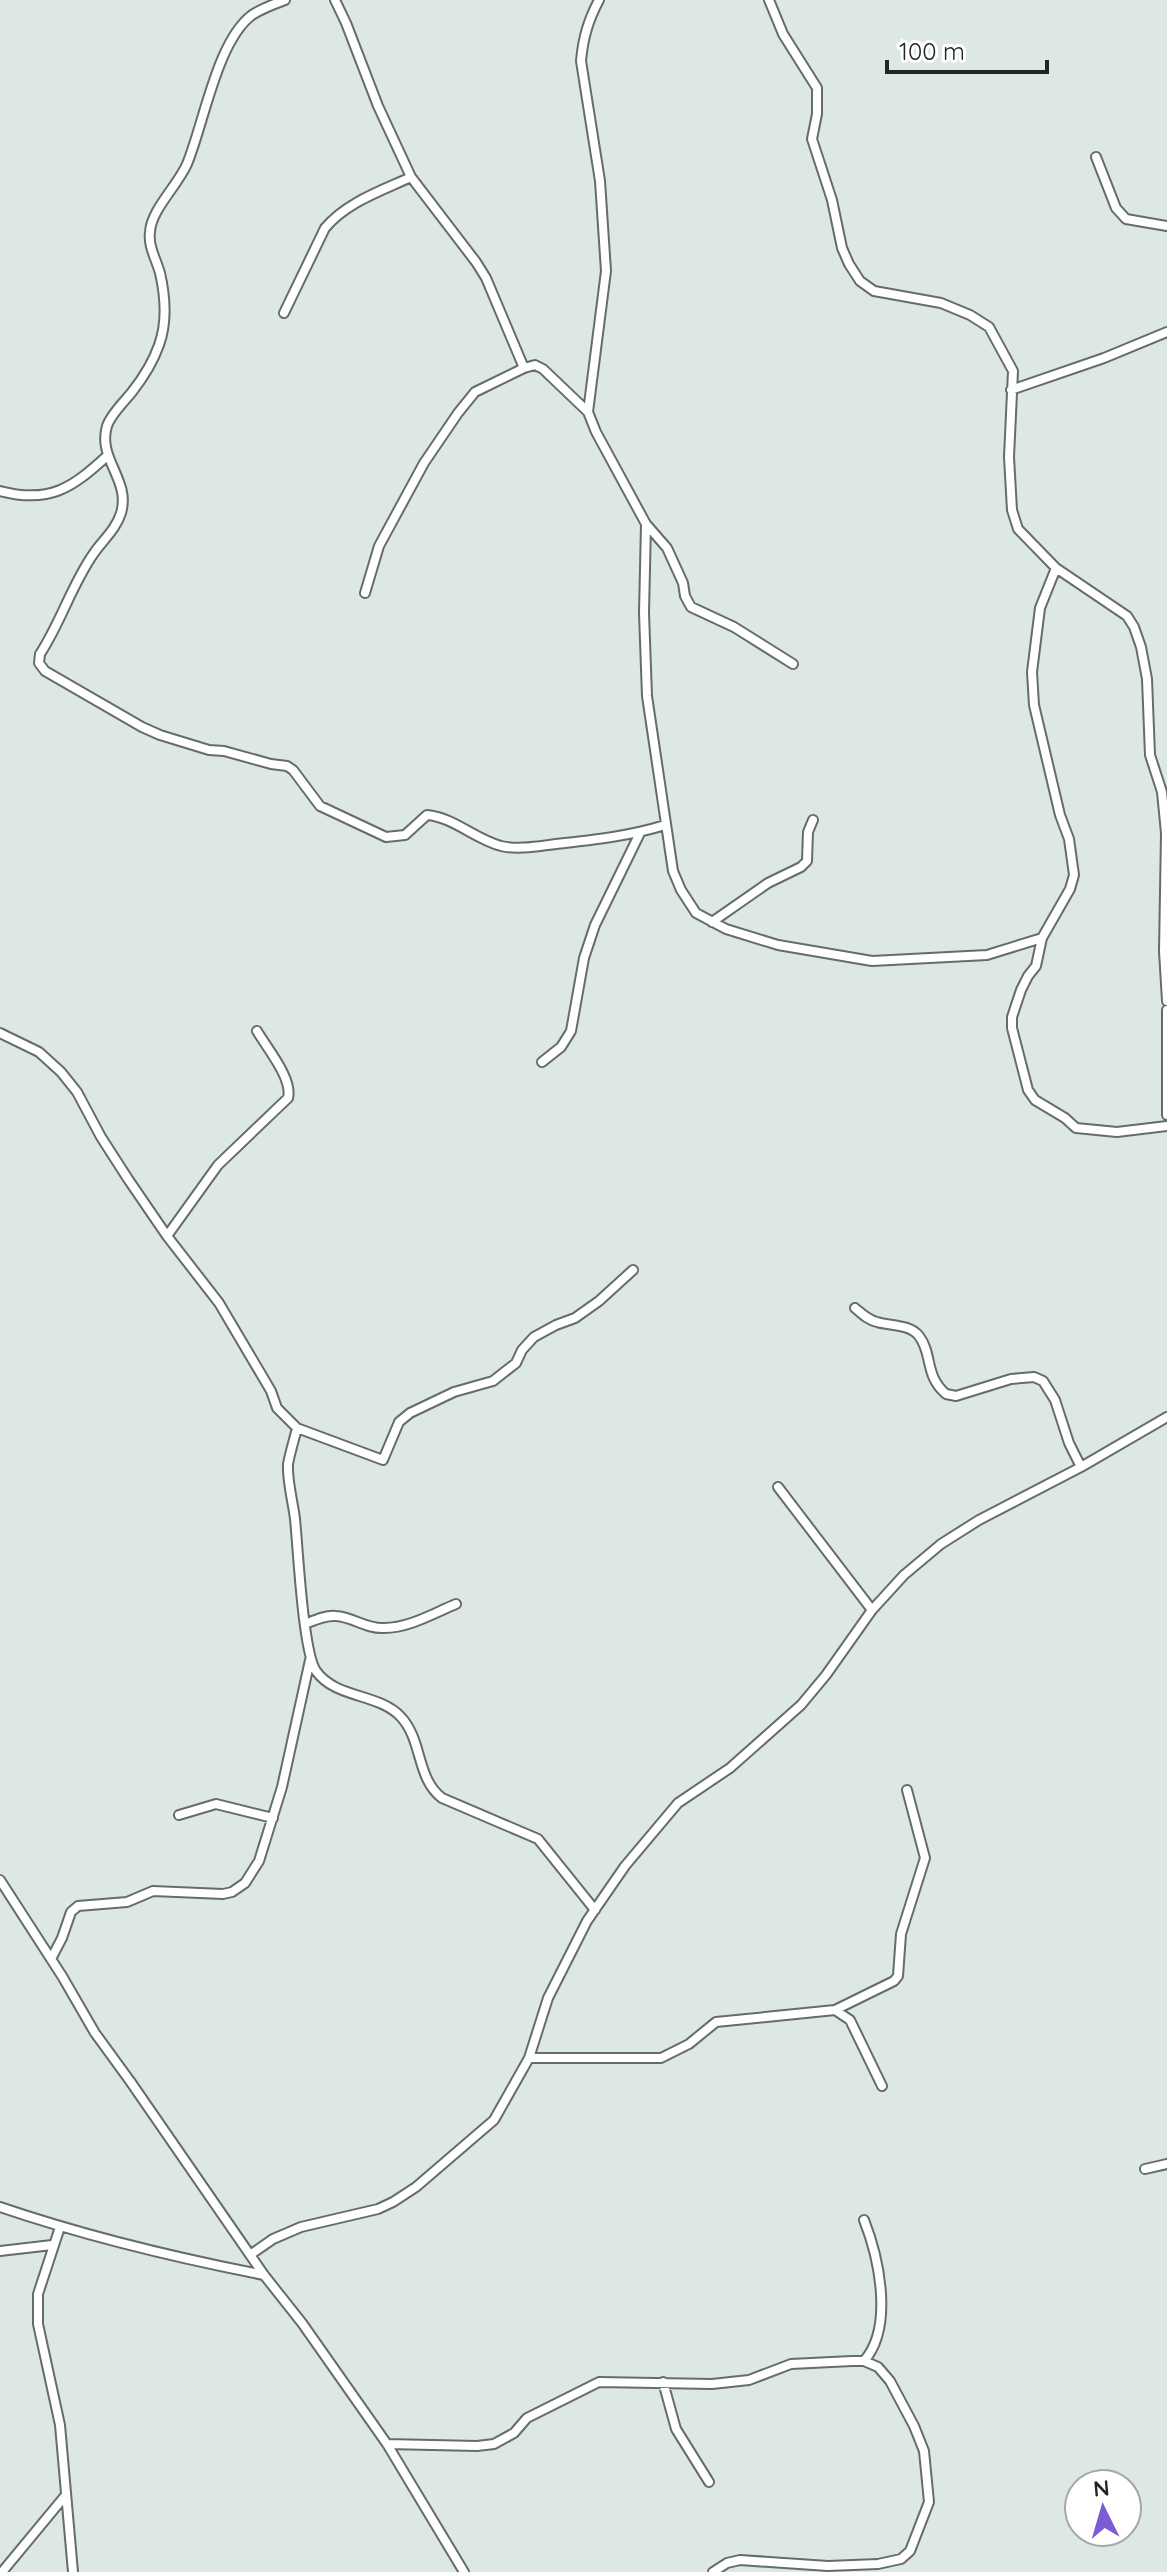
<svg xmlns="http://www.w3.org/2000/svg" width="1167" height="2572" viewBox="0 0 1167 2572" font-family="Quicksand,sans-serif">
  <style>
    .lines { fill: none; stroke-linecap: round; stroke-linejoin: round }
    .minor-casing { stroke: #646d69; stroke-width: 12 }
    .minor { stroke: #fff; stroke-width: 8 }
  </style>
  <rect width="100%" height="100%" fill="#dde8e4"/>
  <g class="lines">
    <g class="minor-casing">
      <path id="minor" d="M285,0C274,4 261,9 252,15C217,41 204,123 187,164C178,185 151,210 150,232C148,246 156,259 160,273C165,295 167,323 159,345C153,362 143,378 132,392C124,402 111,414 107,426C97,459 131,480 121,513C116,529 104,539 94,553C72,584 61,622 40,654L39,663L45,671L142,727L160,735L209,750L224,751L271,764L287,766L293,770L320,806L386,837L405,835L427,815C453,817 475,839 501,846C518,850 539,846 556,844C593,840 630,836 665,825
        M335,0L346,23L378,106L411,177L476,262L486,278L524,368L535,365L543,369L588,412L596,432L646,524L644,613L647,696L673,871L681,890L696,913L726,929L778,945L872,961L987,955L1042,938
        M769,0L783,34L817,88V114L812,139L832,200L842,248L849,264L860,281L874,291L941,303L970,315L989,327L1013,371L1009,457L1012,510L1018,529L1056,568L1127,616L1134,627L1141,647L1147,679L1150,755L1162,792L1166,833L1164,951L1167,1001
        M1096,157L1116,208L1126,219L1167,226
        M284,313L325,228C347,202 381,191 411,177
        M1011,390L1104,358L1167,332
        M588,412L606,271L600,181L581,61C583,38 588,21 599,0
        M0,491C50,504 72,488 107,456
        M647,525L667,548L683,583L685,596L691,607L734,627L793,664
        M1056,568L1040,608L1032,672L1034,705L1060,815L1069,839L1074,875L1070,889L1042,938L1036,966L1028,976L1021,990L1012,1017V1028L1028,1090L1035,1100L1065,1118L1076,1128L1117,1132L1167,1126
        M365,593L379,546L424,463L458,413L475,392L524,368
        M712,922L768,883L801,867L807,861L808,832L813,820
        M1167,1010V1115
        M0,1033L39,1052L61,1072L77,1092L101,1137L128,1179L167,1236L219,1303L271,1391L277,1408L297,1428C294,1440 290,1453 288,1464C287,1481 293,1502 295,1519C298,1548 303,1652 316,1671C336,1699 379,1693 401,1717C423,1741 416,1778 442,1798L538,1839L595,1910
        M542,1062L561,1047L571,1031L584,958L595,925L640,833
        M167,1236L218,1165L288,1098C293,1079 267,1048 257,1031
        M855,1308C862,1314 868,1320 877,1322C890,1326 910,1324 919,1336C933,1354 924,1375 946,1394L956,1396L1011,1379L1034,1377L1043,1381L1055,1400L1069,1443L1081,1467
        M297,1428L383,1460L399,1422L410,1413L454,1392L493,1381L516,1363L522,1350L534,1337L556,1325L575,1318L599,1301L633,1270
        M778,1487L872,1610
        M305,1624C315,1620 325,1615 336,1616C353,1617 366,1629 384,1628C409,1628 434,1613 456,1604
        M179,1815L216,1804L273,1818
        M0,1880L62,1976L95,2033L130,2081L264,2275L302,2323L387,2444L464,2572
        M51,1959L62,1938L71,1912L78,1906L127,1902L153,1891L223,1894L232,1892L245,1883L259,1861L282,1787L310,1660
        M835,2010L894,1981L898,1976L901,1934L925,1858L907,1790
        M529,2058H661L689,2044L716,2022L835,2010L850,2020L882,2086
        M1145,2169L1167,2164
        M0,2207C88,2237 172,2257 264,2275
        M864,2220C879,2258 894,2327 864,2361
        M60,2227L38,2294V2324L60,2425L73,2572
        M0,2251L52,2245
        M250,2255L273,2239L301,2227L378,2209L393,2202L416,2187L494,2120L529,2058L548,1998L587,1921L625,1866L678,1803L730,1768L801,1705L826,1675L872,1610L904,1575L941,1544L979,1520L1081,1467L1167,1417
        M663,2382L676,2429L709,2482
        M387,2444L477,2446L494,2444L514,2433L527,2418L599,2382L712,2384L749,2380L791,2364L852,2361H864L878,2367L890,2381L914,2426L924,2451L929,2502L910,2551L901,2559L878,2564L828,2566L740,2560L727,2563L713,2572
        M2,2572L65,2496"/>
    </g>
    <use href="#minor" class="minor"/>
  </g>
  <g transform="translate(1103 2508) rotate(355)"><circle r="38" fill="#ffffff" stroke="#a6a8a7" stroke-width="2"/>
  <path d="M0-6L14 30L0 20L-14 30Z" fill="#7e5ad4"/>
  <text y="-12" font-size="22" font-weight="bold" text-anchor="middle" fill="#212523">N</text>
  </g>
  <path d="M887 60v12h160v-12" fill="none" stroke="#212523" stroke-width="4"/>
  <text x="899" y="60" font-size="24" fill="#212523" stroke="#ffffff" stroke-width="6" paint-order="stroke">100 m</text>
</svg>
